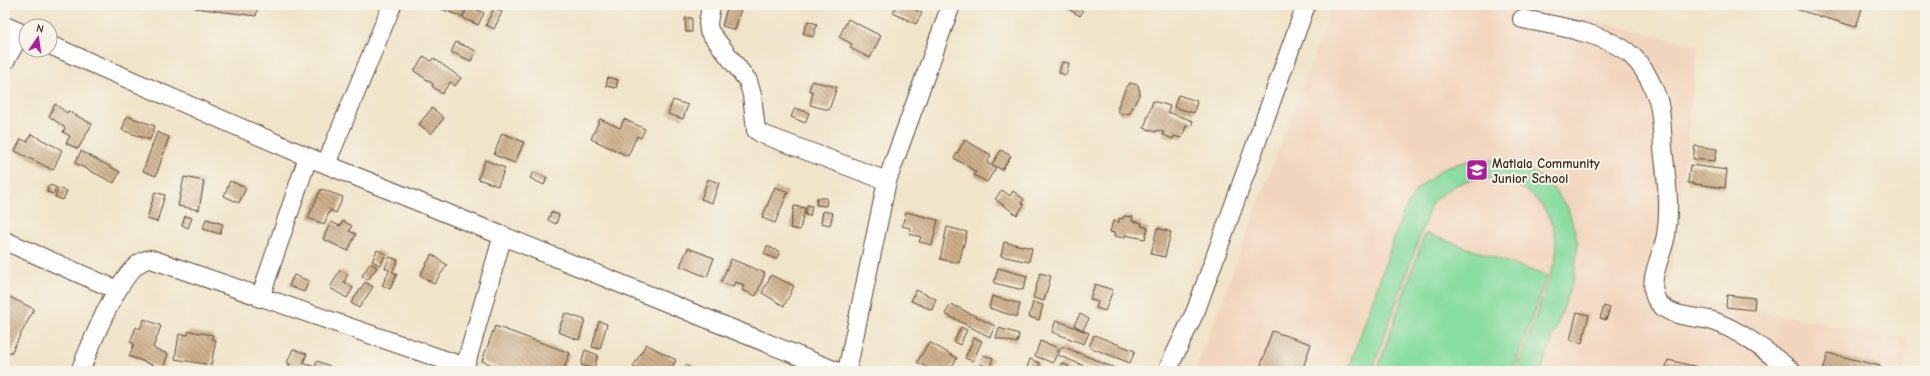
<svg xmlns="http://www.w3.org/2000/svg" width="1930" height="376" viewBox="0 0 1930 376" font-family="'Comic Neue',sans-serif">
  <style>
    .built { fill: #f2d5be }
    .park { fill: #88dda0; stroke: #62845f }
    .building { fill: url(#building-back-hatch) }
    .lines { fill: none; stroke-linecap: round; stroke-linejoin: round }
    .minor-casing { stroke: #564638; stroke-width: 20 }
    .minor { stroke: #fff; stroke-width: 18 }
    .labels { text-anchor: middle; stroke-width: 4; stroke-linejoin: round; paint-order: stroke }
    .poi-label { font-size: 13px; font-weight: bold; fill: #3b2a1e; stroke: #f7f3e8; text-anchor: start }
  </style>
  <defs>
    <pattern id="building-back-hatch" width="6" height="6" patternUnits="userSpaceOnUse"><rect width="6" height="6" fill="#ccad89"/><path d="M-1 5l2 2M0 0l6 6M5-1l2 2" fill="none" stroke="#a78d6f"/></pattern>
  </defs>
  <rect width="100%" height="100%" fill="#f7f3e8"/>
  <filter id="ink" filterUnits="userSpaceOnUse"><feTurbulence type="fractalNoise" baseFrequency=".025" numOctaves="2"/><feDisplacementMap in="SourceGraphic" scale="8" xChannelSelector="R" yChannelSelector="G"/><feConvolveMatrix kernelMatrix="1 2 1 2 8 2 1 2 1" color-interpolation-filters="sRGB"/></filter>
  <filter id="wash" filterUnits="userSpaceOnUse"><feTurbulence type="fractalNoise" baseFrequency=".012" numOctaves="4" result="noise"/><feDisplacementMap in="SourceGraphic" scale="16" xChannelSelector="R" yChannelSelector="G"/><feGaussianBlur stdDeviation="0.9" result="paint"/><feColorMatrix in="noise" values="0 0 0 0 0 0 0 0 0 0 0 0 0 0 0 0 0 1.4 0 .05"/><feComposite in="paint" operator="in"/></filter>
  <g filter="url(#wash)">
    <rect width="100%" height="100%" fill="#f0e4c9"/>
    <path class="built" d="M1333,5H1533L1698,46L1669,294L1908,339L1904,371H1195Z"/>
    <path class="park" d="M1480,158L1515,163L1546,180L1568,208L1578,243L1574,278L1541,371H1517L1556,258C1561,220 1534,184 1496,180C1491,179 1485,178 1481,178C1460,180 1447,190 1432,202L1372,371H1348L1403,213L1417,189L1445,167Z
      M1425,233L1547,276L1513,371H1377Z"/>
    <g id="blocks">
      <path class="building" d="M196,5H258L256,16L195,8Z
        M438,5H467L462,17L437,7Z
        M728,5H742L735,30L722,26Z
        M897,5H906L922,13L916,24L893,13Z
        M1067,5H1083L1080,9L1083,11L1080,16L1065,7Z
        M1782,5H1863L1856,27Z
        M469,6L484,13L478,25L463,18Z
        M494,8L502,12L494,29L486,25Z
        M685,18H692V32H686Z
        M848,19L881,36L870,58L850,48L852,44L839,37Z
        M808,21L817,24L813,37L803,33Z
        M456,42L476,51L471,61L451,52Z
        M424,56L431,61L433,58L461,78L455,86L450,82L442,94L432,86L433,84L414,71Z
        M1062,62L1069,63L1066,75L1059,73Z
        M608,77L618,80L616,88L606,86Z
        M812,81L837,87L829,110L810,105L813,92L809,90Z
        M1130,83L1138,85L1140,93L1130,113L1122,115L1118,111V106L1126,88Z
        M1178,95L1197,101L1194,113L1174,107Z
        M673,100L688,105L683,119L668,114Z
        M1153,101L1170,106L1168,112L1193,121L1191,127L1186,126L1182,138L1174,136L1173,139L1163,135L1164,132L1157,130L1156,132L1144,128Z
        M55,104L67,113L68,111L92,124L78,149L66,143L70,136L63,132L65,128L49,116Z
        M432,108L444,118L431,134L419,124Z
        M795,108L809,113L805,123L791,117Z
        M127,116L155,126L150,140L122,130Z
        M600,119L620,128L624,119L645,129L641,138L637,136L628,156L591,139Z
        M157,132L169,137L156,176L143,171Z
        M502,133L524,142L515,163L494,155Z
        M31,134L62,150L53,170L15,151L21,139L27,142Z
        M965,140L991,155L987,163L996,168L987,182L974,175L976,172L954,158Z
        M1695,146L1717,149L1715,161L1693,159Z
        M1001,150L1011,156L1002,170L992,164Z
        M81,151L120,172L114,183L75,163Z
        M485,160L505,168L498,186L478,179Z
        M1690,165L1727,170L1725,188L1688,183Z
        M534,172L547,178L544,185L530,178Z
        M184,177L204,181L199,210L178,206Z
        M708,179L719,183L712,203L701,199Z
        M230,181L246,188L239,203L224,196Z
        M49,185L56,187L53,194L47,192Z
        M775,187L788,192L775,223L762,218Z
        M58,188L67,191L63,200L55,197Z
        M321,189L343,197L336,213L330,210L324,224L308,218Z
        M1002,190L1010,196L1013,191L1024,199L1021,203L1024,205L1017,215L995,199Z
        M155,192L165,195L157,222L147,219Z
        M817,198H827L826,206L816,205Z
        M807,205L812,206L810,216L805,215Z
        M794,206L805,208L800,230L790,228Z
        M823,211L833,213L830,225L821,223Z
        M551,212L559,215L556,224L548,220Z
        M906,212L938,220L932,245L919,242L921,237L909,234L910,228L902,226Z
        M185,216L192,218L188,228L182,225Z
        M1124,216L1133,217L1132,221L1142,223L1141,226L1148,228L1145,239L1125,235L1124,238L1114,236L1115,233L1110,232L1113,221L1119,222V218L1123,219Z
        M206,219L223,224L220,234L203,229Z
        M343,221L352,226L349,231L356,234L348,251L323,239L331,222L340,226Z
        M947,227L967,232L959,263L940,259Z
        M1157,228L1171,232L1165,257L1151,254Z
        M1004,242L1032,248L1029,262L1001,256Z
        M767,246L780,252L776,259L764,254Z
        M688,248L714,258L707,277L680,266Z
        M377,250L386,254L380,265L372,261Z
        M432,254L447,265L434,284L420,275Z
        M390,257L398,260L392,272L397,274L390,289L382,285L390,270L385,268Z
        M731,259L765,273L756,296L742,290L744,285L735,282L733,287L721,282Z
        M370,263L377,267L368,280L362,276Z
        M998,268L1027,276L1023,290L994,283Z
        M340,270L348,274L344,282L353,288L347,298L330,288Z
        M1040,273L1051,276L1044,301L1033,298Z
        M294,275L309,281L304,292L289,286Z
        M771,275L794,286L784,306L762,293Z
        M365,282L373,287L359,308L351,303Z
        M1095,284L1113,290L1105,311L1096,308L1098,302L1090,299Z
        M916,290L936,299L932,310L911,301Z
        M1727,295L1755,298L1754,310L1726,307Z
        M8,296L34,309L11,353L5,350V338L7,339L9,336L5,334V301Z
        M992,296L1020,304L1017,317L989,308Z
        M1033,302L1043,305L1039,320L1029,317Z
        M951,304L995,326L990,337L945,314Z
        M1604,306L1610,308L1606,320L1600,318Z
        M1577,312L1589,315L1582,343L1570,340Z
        M565,313L585,320L579,340L558,332Z
        M1080,314L1089,319L1083,330L1074,325Z
        M144,319L161,326L153,348L168,354L163,369L129,356L134,344L130,342L136,327L140,329Z
        M1056,320L1089,333L1084,344L1052,332Z
        M599,321L607,324L600,349L592,347Z
        M495,326L570,353L563,371H508L482,361Z
        M961,327L967,330L960,345L954,342Z
        M999,328L1019,334L1017,343L996,338Z
        M189,331L213,335L212,339L216,340L211,365L175,359L179,334L188,335Z
        M1272,331L1311,344L1302,371H1259Z
        M1094,335L1135,351L1130,363L1089,347Z
        M974,338L982,341L973,361L965,358Z
        M1040,341L1059,348L1053,363L1035,356Z
        M929,342L957,358L949,371H934L917,362Z
        M646,344L676,360L670,371H640L633,367Z
        M1062,346L1117,369L1116,371H1096L1058,355Z
        M293,349L307,354L303,363L315,367L317,361L330,366L328,371H287L290,364L287,363Z
        M585,350L598,355L594,369L581,365Z
        M1828,353L1880,366L1879,371H1823Z
        M983,355L993,358L990,367L980,364Z
        M1030,359L1040,363L1037,371H1026Z
        M1668,360L1711,370V371H1665Z
        M1061,363L1068,366L1067,369L1071,371H1058Z
        M686,365L697,371H683Z"/>
    </g>
  </g>
  <g filter="url(#ink)">
    <use href="#blocks" fill-opacity="0" stroke="#564638" stroke-width="1"/>
    <g class="lines">
      <g class="minor-casing">
        <path id="minor" d="M711,5L708,23L709,31L748,81L752,95L756,130L762,134L887,181
          M1522,19C1553,25 1605,33 1630,54C1644,66 1652,83 1658,100C1662,114 1662,133 1663,148C1666,177 1671,206 1666,235C1663,254 1647,280 1656,299C1667,318 1695,316 1713,321C1740,330 1770,354 1792,371
          M5,26L26,35
          M50,45L308,157L836,371
          M5,61L21,33
          M326,164L392,5
          M5,241L117,290
          M260,298L308,157
          M80,371C91,346 122,259 151,259L465,367L503,235
          M847,371L887,181L951,5
          M1167,371L1196,310L1306,5"/>
      </g>
      <use href="#minor" class="minor"/>
    </g>
  </g>
  <defs>
    <g id="school-square" transform="scale(1.15)"><rect x="-9" y="-9" width="18" height="18" rx="4" fill="#b5179e" stroke="#f7f3e8"/><path d="M0-5L7-2L0 1L-7-2ZM-4 1L0 2.5L4 1V4Q0 6-4 4Z" fill="#fff"/></g>
  </defs>
  <g fill-rule="evenodd">
    <use href="#school-square" x="1477" y="170"/>
  </g>
  <g class="labels">
    <g class="poi-label">
      <text x="1492" y="168">Matlala Community<tspan x="1492" dy="15">Junior School</tspan></text>
    </g>
  </g>
  <rect width="1930" height="376" fill="none" stroke="#f7f3e8" stroke-width="20"/>
  <g transform="translate(38 38) rotate(13)"><circle r="19" fill="#f7f3e8" stroke="#aca397"/>
  <path d="M0-3L7 15L0 10L-7 15Z" fill="#b5179e"/>
  <text y="-6" font-size="11" font-weight="bold" text-anchor="middle" fill="#3b2a1e">N</text>
  </g>
</svg>
